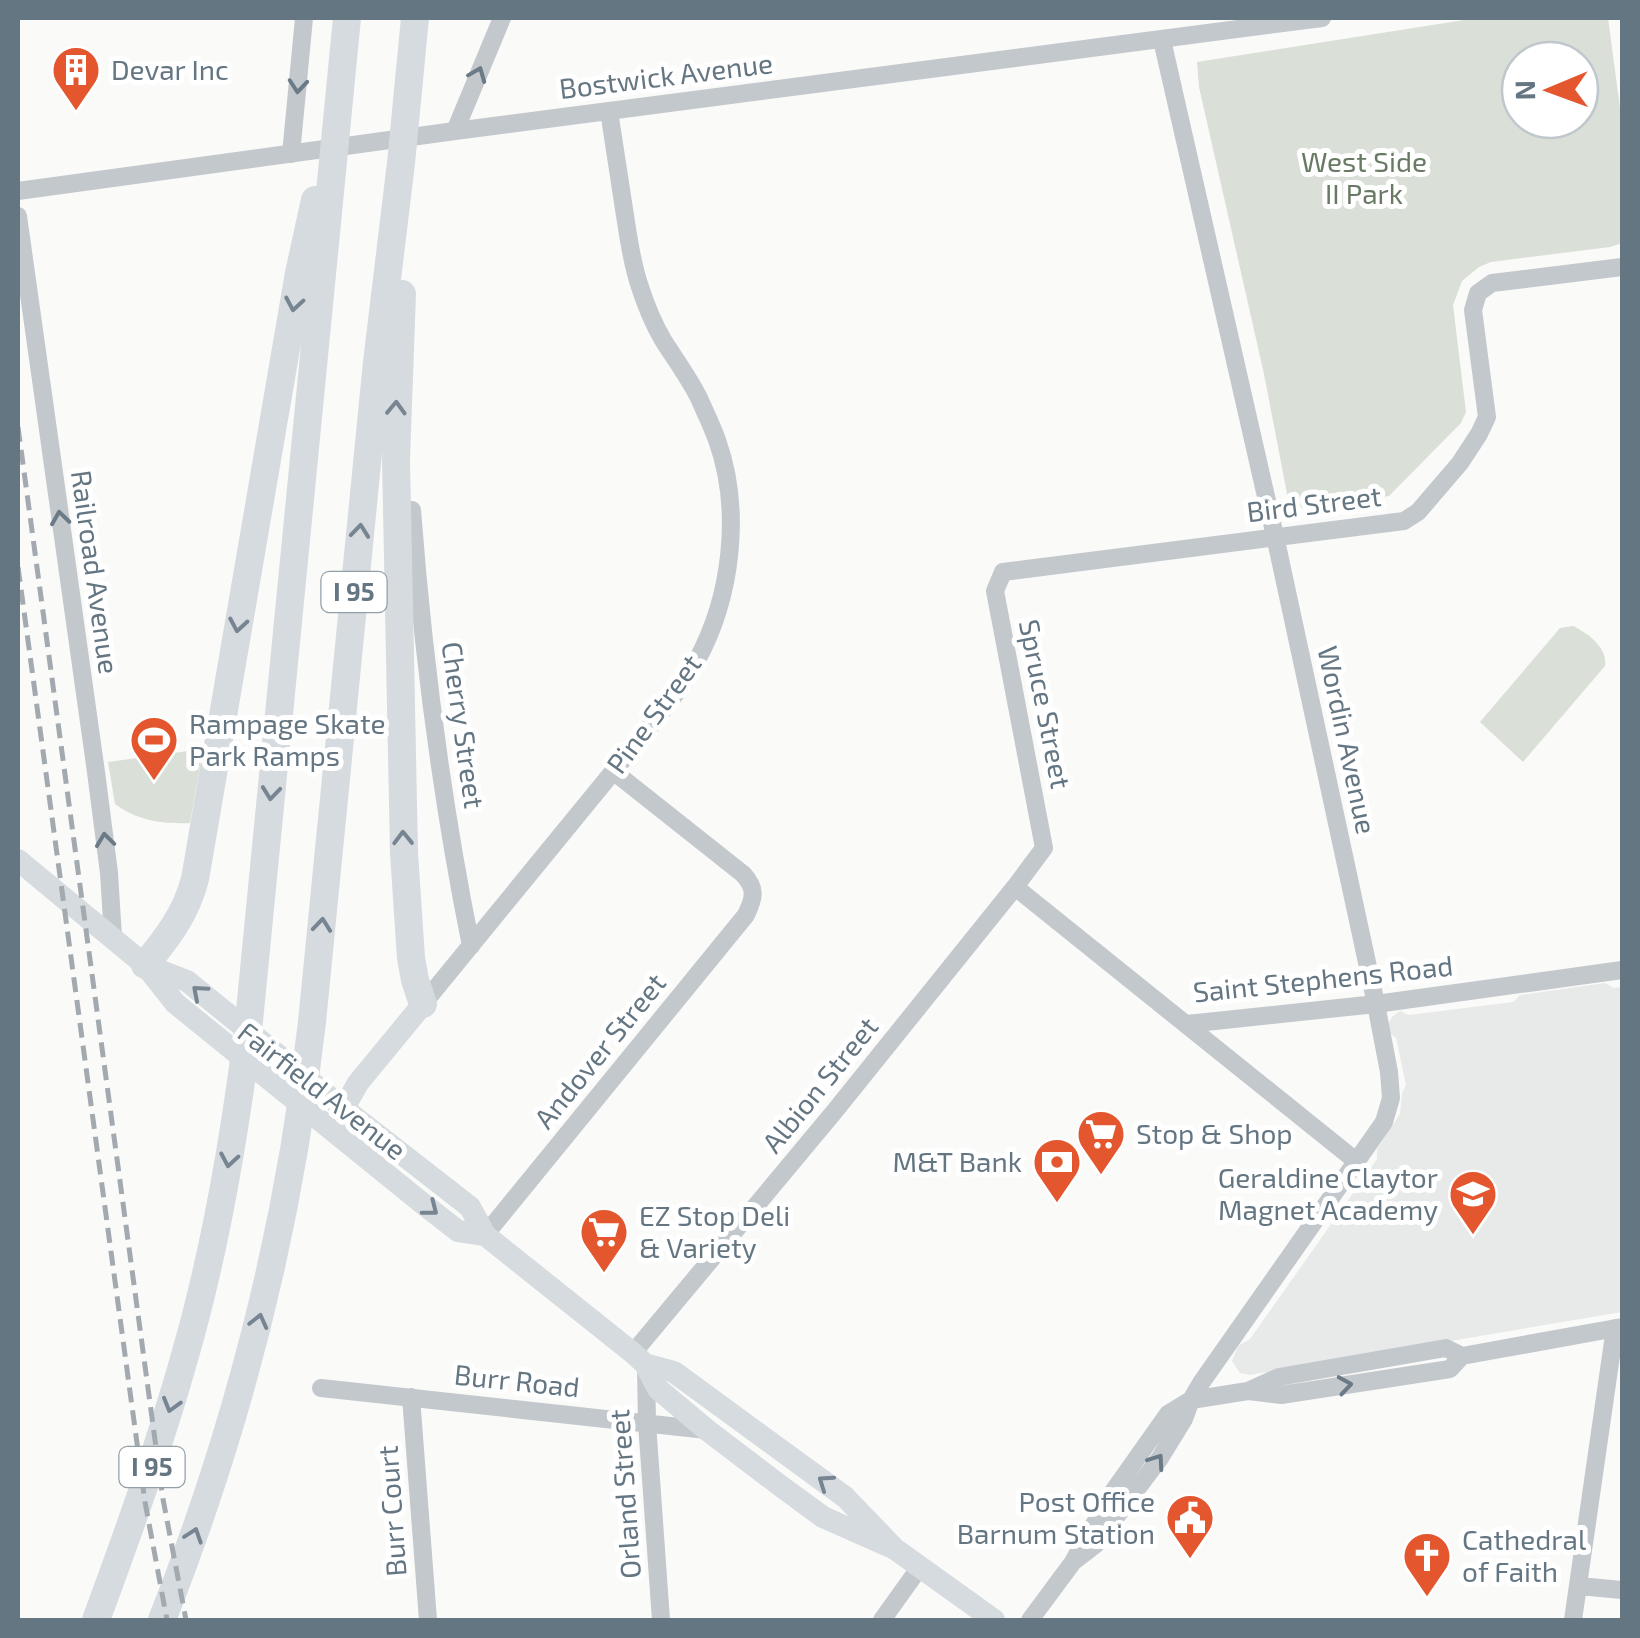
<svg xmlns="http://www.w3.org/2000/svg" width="1640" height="1638" viewBox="0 0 1640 1638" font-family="'Exo 2',sans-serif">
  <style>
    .built { fill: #e8e9e9 }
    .green { fill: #dadfd7; fill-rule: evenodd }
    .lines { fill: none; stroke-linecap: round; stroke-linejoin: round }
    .minor { stroke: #c3c8cc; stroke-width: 18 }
    .major { stroke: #d6dbdf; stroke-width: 22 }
    .highway { stroke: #d6dbdf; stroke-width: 28 }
    .rail { stroke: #a2aab0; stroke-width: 5; stroke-dasharray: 15 8; stroke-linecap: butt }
    .oneway { stroke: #6a7a87 }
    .oneway2 { stroke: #768591 }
    .labels { text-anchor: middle; stroke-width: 10; stroke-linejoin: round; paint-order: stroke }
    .shield { fill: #fff; stroke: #939fa8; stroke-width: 2.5 }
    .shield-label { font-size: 25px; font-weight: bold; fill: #657683 }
    .poi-label { font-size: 28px; fill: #657683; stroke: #fff; text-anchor: start }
    .street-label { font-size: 28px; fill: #657683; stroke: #fff }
    .park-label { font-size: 28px; fill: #687a64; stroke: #fff }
  </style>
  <rect width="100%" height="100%" fill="#fafaf8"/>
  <path class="built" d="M1605,983L1614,988L1622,987V1312L1250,1375L1240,1373L1232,1361L1238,1346L1250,1339L1377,1159V1149L1400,1114L1402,1093L1406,1085L1396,1038L1389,1032L1388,1024L1392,1017L1400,1011L1409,1015L1513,1002L1520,995Z"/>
  <path class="green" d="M1477,18H1608L1622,123V243L1610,247L1491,262L1479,267L1462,281L1453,305L1466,412L1461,423L1389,496L1290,509L1264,374L1199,87L1197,62ZM1580,60V120H1520V60Z
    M1573,626C1588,633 1608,648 1605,666L1523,762L1480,722L1560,628Z
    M203,749L190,823C161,824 139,821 115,804L108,762Z"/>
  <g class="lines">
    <path class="minor" d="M455,131L502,18
      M291,154L304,18
      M18,191L455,131L1322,18
      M18,216L96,772L109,873L113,937
      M412,510C423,656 442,802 471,946
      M1015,887L1356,1161
      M423,1004L652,724C668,704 684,684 696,662C732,597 742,510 717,440C712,426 705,412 699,398C689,378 675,359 663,340C653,323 645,303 639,284C631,260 628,234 624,209C619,177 614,144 609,111
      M1187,1024L1376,1004L1622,970
      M485,1235L746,915C754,898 757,889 743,874L613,771
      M633,1353L834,1112L1015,887L1044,848L995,591L1003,572L1404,521L1418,512L1460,463L1479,434L1487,417L1473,310L1478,293L1492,283L1622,267
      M646,1367L647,1423L661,1620
      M321,1388L707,1430
      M1249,1391L1281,1395L1450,1369L1462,1356L1622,1327
      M411,1397L428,1620
      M1073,1562L1095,1545L1160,1458L1184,1419L1191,1400L1201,1383L1384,1122L1391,1098L1389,1072L1376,1004L1275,536L1162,40
      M1579,1586L1622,1590
      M882,1620L920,1567
      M1030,1620L1073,1562L1110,1496L1168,1414L1191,1400L1248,1391L1279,1377L1446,1348L1462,1356
      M1573,1620L1615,1328"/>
    <path class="major" d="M18,860L145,965L175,1003L422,1203L458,1231L485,1235
      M145,965L187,981L343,1108L470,1207L485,1235L633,1353L645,1364L658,1389L707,1430L782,1487L823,1517L895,1549
      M336,1122L358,1083L423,1004
      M645,1364L674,1372L845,1497L895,1549L994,1620"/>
    <path class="highway" d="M402,294L396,459L404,853L411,958L415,980L423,1004
      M145,965C167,938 186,914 195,879L299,273L315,200
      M96,1620C133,1520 169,1419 196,1315C221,1218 237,1119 249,1021L347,18
      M162,1620C238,1428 289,1227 312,1022L377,362L401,163L415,18"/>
    <path class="rail" d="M18,427L163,1499L186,1620
      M18,567L145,1502L167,1620"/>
  </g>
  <defs><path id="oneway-chevron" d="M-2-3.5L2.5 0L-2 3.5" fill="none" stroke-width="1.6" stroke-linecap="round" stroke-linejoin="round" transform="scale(2.5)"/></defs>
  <g class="oneway">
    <use href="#oneway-chevron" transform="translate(478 74) rotate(-68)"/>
    <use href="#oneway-chevron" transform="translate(298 86) rotate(95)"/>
    <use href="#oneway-chevron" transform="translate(60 518) rotate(-98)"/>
    <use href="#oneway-chevron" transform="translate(105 840) rotate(-97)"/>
    <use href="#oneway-chevron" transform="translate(1345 1385) rotate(-9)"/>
    <use href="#oneway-chevron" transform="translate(1157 1461) rotate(-55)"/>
  </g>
  <g class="oneway2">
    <use href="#oneway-chevron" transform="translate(294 304) rotate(100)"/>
    <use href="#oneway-chevron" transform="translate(396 408) rotate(-88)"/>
    <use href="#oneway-chevron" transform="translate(360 531) rotate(-84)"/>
    <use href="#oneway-chevron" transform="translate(238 625) rotate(100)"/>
    <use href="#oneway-chevron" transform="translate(271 793) rotate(96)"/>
    <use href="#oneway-chevron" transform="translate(403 838) rotate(-91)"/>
    <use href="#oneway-chevron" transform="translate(322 925) rotate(-84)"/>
    <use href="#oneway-chevron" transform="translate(199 992) rotate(-139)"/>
    <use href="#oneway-chevron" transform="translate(229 1160) rotate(100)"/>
    <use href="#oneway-chevron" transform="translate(431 1209) rotate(38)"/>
    <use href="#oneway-chevron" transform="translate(259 1321) rotate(-76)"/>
    <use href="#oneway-chevron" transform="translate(171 1405) rotate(106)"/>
    <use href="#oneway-chevron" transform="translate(825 1482) rotate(-145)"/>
    <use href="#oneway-chevron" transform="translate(194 1535) rotate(-71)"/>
  </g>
  <defs>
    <g id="building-pin" transform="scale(2.5)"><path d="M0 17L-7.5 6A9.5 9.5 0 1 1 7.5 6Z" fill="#e4572e" stroke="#fff"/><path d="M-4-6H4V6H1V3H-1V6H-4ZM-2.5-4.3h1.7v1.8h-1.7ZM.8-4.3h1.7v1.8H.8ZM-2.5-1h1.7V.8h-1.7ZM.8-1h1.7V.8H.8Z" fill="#fff"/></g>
    <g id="stadium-pin" transform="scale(2.5)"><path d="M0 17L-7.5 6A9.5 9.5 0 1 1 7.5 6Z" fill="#e4572e" stroke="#fff"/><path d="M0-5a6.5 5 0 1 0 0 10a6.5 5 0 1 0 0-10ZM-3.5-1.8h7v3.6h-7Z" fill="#fff"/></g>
    <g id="supermarket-pin" transform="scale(2.5)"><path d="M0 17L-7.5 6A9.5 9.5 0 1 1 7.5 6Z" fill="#e4572e" stroke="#fff"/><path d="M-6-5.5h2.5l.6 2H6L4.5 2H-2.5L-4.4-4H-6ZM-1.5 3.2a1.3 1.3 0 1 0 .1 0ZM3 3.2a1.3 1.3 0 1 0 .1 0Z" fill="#fff"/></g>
    <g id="bank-pin" transform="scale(2.5)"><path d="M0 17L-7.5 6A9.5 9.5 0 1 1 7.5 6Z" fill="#e4572e" stroke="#fff"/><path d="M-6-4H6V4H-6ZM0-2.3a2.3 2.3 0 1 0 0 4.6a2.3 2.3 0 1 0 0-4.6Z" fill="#fff"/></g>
    <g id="school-pin" transform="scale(2.5)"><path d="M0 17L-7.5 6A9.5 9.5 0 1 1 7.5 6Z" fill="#e4572e" stroke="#fff"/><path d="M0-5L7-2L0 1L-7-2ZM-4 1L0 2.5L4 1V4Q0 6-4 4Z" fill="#fff"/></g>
    <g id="civic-pin" transform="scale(2.5)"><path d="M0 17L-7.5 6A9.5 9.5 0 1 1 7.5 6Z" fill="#e4572e" stroke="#fff"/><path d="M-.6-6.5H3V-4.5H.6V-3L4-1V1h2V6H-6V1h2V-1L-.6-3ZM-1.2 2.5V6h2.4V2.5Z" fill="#fff"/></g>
    <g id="church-pin" transform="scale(2.5)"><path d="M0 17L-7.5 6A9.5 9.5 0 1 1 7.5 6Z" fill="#e4572e" stroke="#fff"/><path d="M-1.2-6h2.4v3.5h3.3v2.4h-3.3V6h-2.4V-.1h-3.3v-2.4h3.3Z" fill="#fff"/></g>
  </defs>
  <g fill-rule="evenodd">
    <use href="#building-pin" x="76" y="70"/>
    <use href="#stadium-pin" x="154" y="740"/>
    <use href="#supermarket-pin" x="1101" y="1134"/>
    <use href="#bank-pin" x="1057" y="1162"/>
    <use href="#school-pin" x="1473" y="1194"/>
    <use href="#supermarket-pin" x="604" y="1232"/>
    <use href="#civic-pin" x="1190" y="1518"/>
    <use href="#church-pin" x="1427" y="1556"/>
  </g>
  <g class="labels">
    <g class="shield">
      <rect x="321.5" y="572" width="65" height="40" rx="8"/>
      <rect x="119.5" y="1447" width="65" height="40" rx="8"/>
    </g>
    <g class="shield-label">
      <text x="354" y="601">I 95</text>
      <text x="152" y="1476">I 95</text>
    </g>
    <g class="poi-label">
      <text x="111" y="80">Devar Inc</text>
      <text x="189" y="734">Rampage Skate<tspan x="189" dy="32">Park Ramps</tspan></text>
      <text x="1136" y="1144">Stop &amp; Shop</text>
      <text x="1022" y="1172" text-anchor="end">M&amp;T Bank</text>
      <text x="1438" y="1188" text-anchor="end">Geraldine Claytor<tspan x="1438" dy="32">Magnet Academy</tspan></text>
      <text x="639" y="1226">EZ Stop Deli<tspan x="639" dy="32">&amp; Variety</tspan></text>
      <text x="1155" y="1512" text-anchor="end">Post Office<tspan x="1155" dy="32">Barnum Station</tspan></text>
      <text x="1462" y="1550">Cathedral<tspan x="1462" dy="32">of Faith</tspan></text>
    </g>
    <g class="street-label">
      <text transform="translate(666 76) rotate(-7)" y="10">Bostwick Avenue</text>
      <text transform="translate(1314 504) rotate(-7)" y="10">Bird Street</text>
      <text transform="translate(95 572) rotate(82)" y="10">Railroad Avenue</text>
      <text transform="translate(1045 704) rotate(79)" y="10">Spruce Street</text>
      <text transform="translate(654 714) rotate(-54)" y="10">Pine Street</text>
      <text transform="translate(463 725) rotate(82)" y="10">Cherry Street</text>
      <text transform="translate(1347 740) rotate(78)" y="10">Wordin Avenue</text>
      <text transform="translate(1323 979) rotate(-6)" y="10">Saint Stephens Road</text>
      <text transform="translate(600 1051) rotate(-51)" y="10">Andover Street</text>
      <text transform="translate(820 1085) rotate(-51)" y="10">Albion Street</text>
      <text transform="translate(322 1091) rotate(38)" y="10">Fairfield Avenue</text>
      <text transform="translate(517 1381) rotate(6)" y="10">Burr Road</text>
      <text transform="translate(625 1494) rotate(-94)" y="10">Orland Street</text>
      <text transform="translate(392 1511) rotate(-94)" y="10">Burr Court</text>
    </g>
    <g class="park-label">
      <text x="1364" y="172">West Side<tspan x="1364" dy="32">II Park</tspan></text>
    </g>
  </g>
  <rect width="1640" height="1638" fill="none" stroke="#657683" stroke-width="40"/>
  <g transform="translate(1550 90) rotate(269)"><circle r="48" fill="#ffffff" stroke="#c1c8cd" stroke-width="2.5"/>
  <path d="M0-8L18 38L0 25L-18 38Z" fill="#e4572e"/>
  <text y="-15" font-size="28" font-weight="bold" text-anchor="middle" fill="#657683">N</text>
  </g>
</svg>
